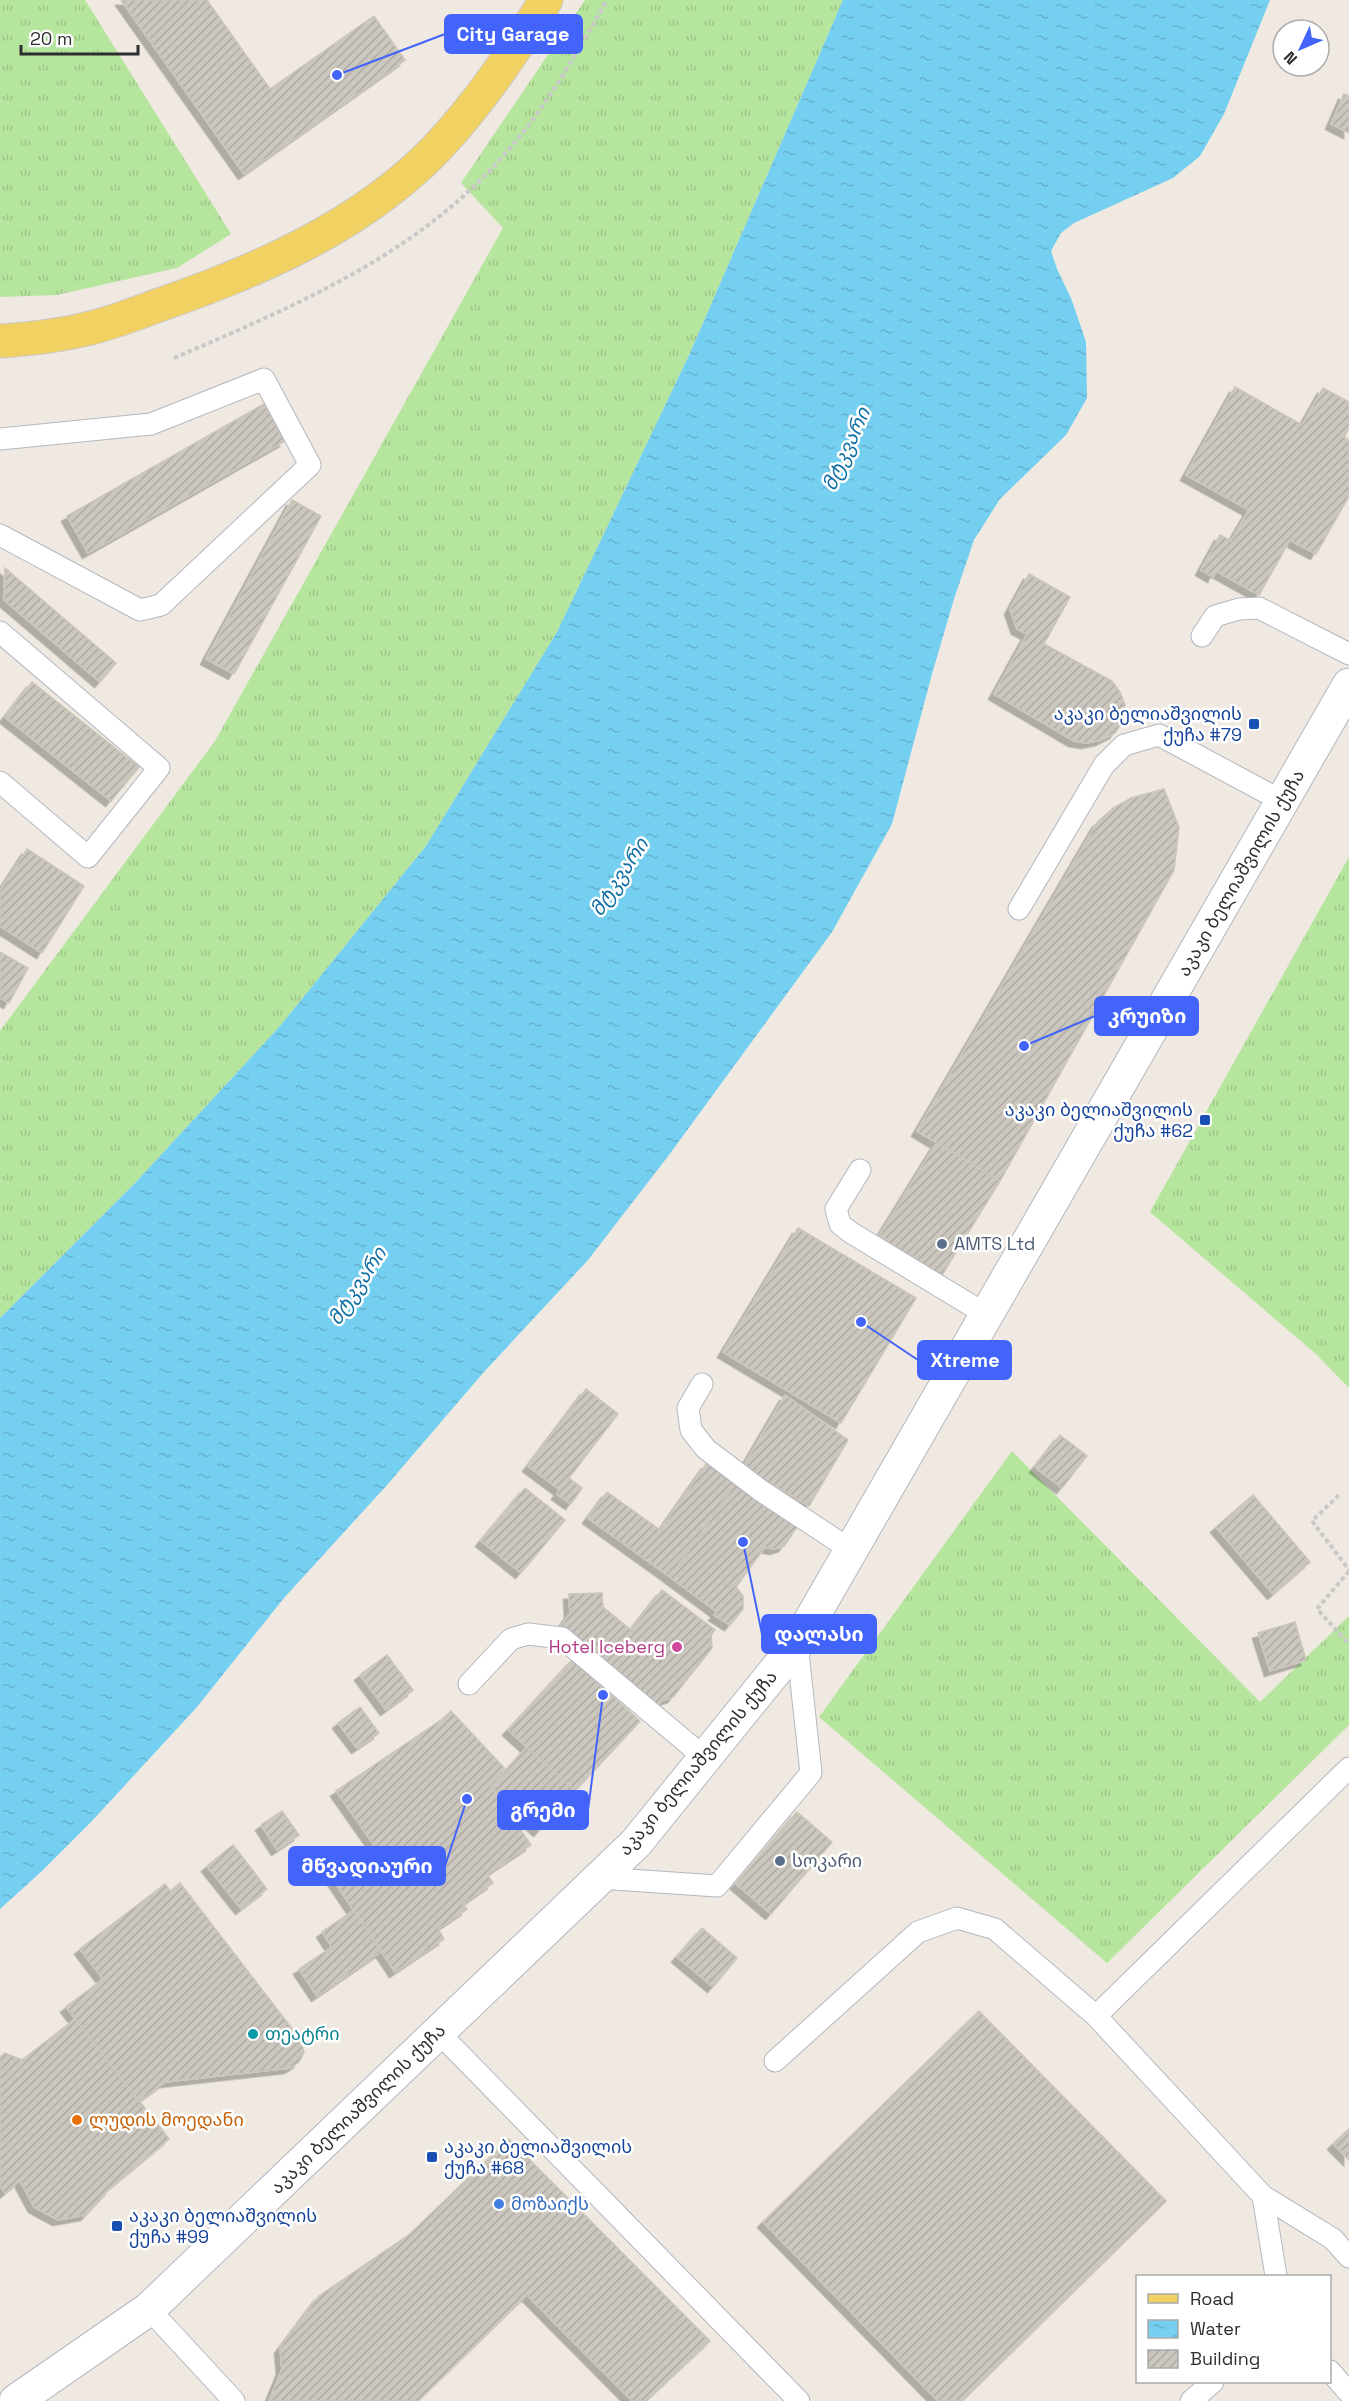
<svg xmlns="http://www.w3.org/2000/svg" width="1349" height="2401" viewBox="0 0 1349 2401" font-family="'Space Grotesk','Noto Sans Georgian',sans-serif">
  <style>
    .grass { fill: url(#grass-tufts) }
    .water { fill: url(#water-ripples) }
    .building { fill: url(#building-hatch); stroke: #cbc5ba; stroke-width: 1.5; filter: url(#shadow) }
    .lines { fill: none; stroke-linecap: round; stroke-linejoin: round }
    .service-casing { stroke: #b4b7c1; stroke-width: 23 }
    .secondary-casing { stroke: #b4b7c1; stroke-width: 35 }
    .primary-casing { stroke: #c9c9c9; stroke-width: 35 }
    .path { stroke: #c9c9c9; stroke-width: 4; stroke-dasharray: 4.5 3; stroke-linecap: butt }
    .service { stroke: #fff; stroke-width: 21 }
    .secondary { stroke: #fff; stroke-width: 33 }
    .primary { stroke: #f2d163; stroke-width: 33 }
    .transit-dot { fill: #1a4fb4; stroke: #fff; stroke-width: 2 }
    .service-dot { fill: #5c6f8a; stroke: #fff; stroke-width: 2 }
    .hotel-dot { fill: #d1479c; stroke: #fff; stroke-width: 2 }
    .culture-dot { fill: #0f9aa8; stroke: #fff; stroke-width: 2 }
    .food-dot { fill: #e8710a; stroke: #fff; stroke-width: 2 }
    .shop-dot { fill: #3f7fe0; stroke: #fff; stroke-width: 2 }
    .labels { text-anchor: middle; stroke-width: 5; stroke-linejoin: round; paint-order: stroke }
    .transit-label { font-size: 18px; fill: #164399; stroke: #fff; text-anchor: end }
    .street-label { font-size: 18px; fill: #2e2e2e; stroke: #fff }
    .service-label { font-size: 18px; fill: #4e5e75; stroke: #fff; text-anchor: start }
    .hotel-label { font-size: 18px; fill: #b23c85; stroke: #fff; text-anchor: end }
    .culture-label { font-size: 18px; fill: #0d838f; stroke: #fff; text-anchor: start }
    .food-label { font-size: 18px; fill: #c56008; stroke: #fff; text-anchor: start }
    .shop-label { font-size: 18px; fill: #366cbe; stroke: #fff; text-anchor: start }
    .water-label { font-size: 20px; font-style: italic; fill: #0d6fa3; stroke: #fff }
    .leader { fill: none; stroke: #4264fb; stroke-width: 2 }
    .callout-dot { fill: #4264fb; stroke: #fff; stroke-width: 2 }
    .callout { fill: #4264fb; stroke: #4264fb; stroke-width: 2 }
    .callout-label { font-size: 20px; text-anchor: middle; font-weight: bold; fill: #fff }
  </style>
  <defs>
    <pattern id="grass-tufts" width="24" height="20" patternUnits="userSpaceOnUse" patternTransform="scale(1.5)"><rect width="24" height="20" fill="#b6e59e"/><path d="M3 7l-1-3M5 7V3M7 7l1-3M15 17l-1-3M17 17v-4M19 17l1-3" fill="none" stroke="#9dc588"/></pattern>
    <pattern id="water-ripples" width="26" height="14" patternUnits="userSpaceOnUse" patternTransform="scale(1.5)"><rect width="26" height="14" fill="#75cff0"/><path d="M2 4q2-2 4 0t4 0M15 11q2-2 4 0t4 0" fill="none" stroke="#66b2ce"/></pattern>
    <pattern id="building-hatch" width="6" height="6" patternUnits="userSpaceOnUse" patternTransform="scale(1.5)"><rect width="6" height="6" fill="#cbc7bf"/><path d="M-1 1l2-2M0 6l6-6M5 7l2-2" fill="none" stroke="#afaba4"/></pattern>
    <filter id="shadow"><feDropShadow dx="-5.5" dy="5.5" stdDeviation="0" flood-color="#0004"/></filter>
  </defs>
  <rect width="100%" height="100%" fill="#efe9e1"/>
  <path class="grass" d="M0,0H85L231,234L177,268L57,295L0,297Z
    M585,0H843L690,353L557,632L426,846L280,1026L136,1182L0,1318V1031L215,741L503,228L461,183Z
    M1349,857V1388L1316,1354L1150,1212Z
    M1012,1451L1260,1702L1349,1616V1725L1107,1963L819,1717Z"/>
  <path class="water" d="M843,0H1270L1224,114L1200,156L1173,178L1074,223L1061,233L1051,251L1057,269L1071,298L1086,342L1087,398L1066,435L1000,499L974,540L954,599L932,674L892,824L832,932L669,1155L588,1260L483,1373L387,1485L284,1598L197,1707L91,1822L42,1871L0,1909V1318L136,1182L280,1026L426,846L557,632L690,353Z"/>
  <path class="building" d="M121,0H207L270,89L374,16L405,60L244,174Z
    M1344,94L1349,96V133L1331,124Z
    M1235,387L1302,425L1323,388L1349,402V428L1344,437L1349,440V496L1316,554L1290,540L1259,595L1216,571L1213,577L1201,570L1220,535L1231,541L1249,510L1186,475Z
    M264,404L285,441L88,553L67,516Z
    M292,500L321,516L234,674L206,659Z
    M5,568L116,663L100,682L4,600Z
    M1029,574L1070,597L1044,644L1112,681L1120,692L1125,705L1122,722L1115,733L1101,740L1086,743L1074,741L994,694L1027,634L1017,629L1010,609Z
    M32,682L139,767L111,801L5,717Z
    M1164,789L1179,827L1174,870L1000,1181L917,1131L1097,823L1113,808L1131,798Z
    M27,849L84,886L42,953L0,926V891Z
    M0,952L28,968L9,1003L0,998Z
    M937,1142L1000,1181L942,1275L879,1236Z
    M798,1228L916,1298L841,1423L723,1352Z
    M586,1389L618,1414L569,1478L582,1488L571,1504L557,1494L560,1490L528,1466Z
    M785,1395L848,1440L809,1506L743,1467Z
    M1060,1435L1087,1456L1062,1488L1035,1467Z
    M707,1463L736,1483L670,1577L588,1518L607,1492L660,1530Z
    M736,1483L797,1527L784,1546L775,1549L765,1547L736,1587L743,1596V1609L730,1625L714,1615L717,1612L670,1577Z
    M525,1488L565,1520L521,1573L481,1541Z
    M1253,1495L1310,1562L1273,1594L1216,1527Z
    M662,1590L715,1630L711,1635L712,1648L673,1697L661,1701L655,1709L560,1627L570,1613L569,1594L602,1593L603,1607L631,1630Z
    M1295,1622L1306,1660L1270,1671L1258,1633Z
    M387,1655L413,1690L386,1710L360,1675Z
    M572,1660L640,1721L575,1791L508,1730Z
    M360,1707L379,1733L357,1748L338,1723Z
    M451,1711L506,1770L491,1787L531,1845L487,1874L493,1883L463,1904L467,1909L438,1929L444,1939L395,1972L330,1875L374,1845L336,1791L444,1718Z
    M527,1747L575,1791L539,1831L491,1787Z
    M282,1811L299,1835L277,1850L261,1825Z
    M797,1812L832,1842L771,1914L736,1884Z
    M233,1845L267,1889L241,1909L207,1866Z
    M180,1883L300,2039L304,2052L299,2062L290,2068L165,2082L139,2101L66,2007L103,1979L80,1949L165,1884L170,1891Z
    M354,1910L382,1951L317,1996L299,1969L332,1947L322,1932Z
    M702,1928L737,1958L713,1987L677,1957Z
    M979,2011L1166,2201L962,2401H938L763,2222Z
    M75,2019L169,2139L105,2192V2195L86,2215L58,2220L34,2207L21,2183L22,2179L5,2193L0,2186V2057L5,2053L22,2060Z
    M1349,2129V2160L1333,2144Z
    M509,2139L710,2341L646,2401H632L527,2295L418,2401H269L282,2369L280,2348L319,2296L410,2234Z"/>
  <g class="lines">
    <g class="service-casing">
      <path id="service" d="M0,439L151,424L264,379L310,465L161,605L140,610L0,535
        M0,632L159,768L88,857L0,782
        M1202,636L1215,616L1239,609L1259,608L1349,654
        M1019,909L1104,765L1124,745L1159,735L1282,801
        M860,1170L836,1209L840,1224L850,1232L987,1315
        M702,1384L688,1408L691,1430L706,1449L760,1490L851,1550
        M469,1684L511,1639L528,1634L562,1638L705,1758
        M600,1878L717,1886L811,1773L797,1644
        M1096,2016L1349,1768
        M438,2032L799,2401
        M775,2061L918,1932L957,1918L995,1929L1096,2016L1263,2196L1333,2239L1349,2257
        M1263,2196L1276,2276
        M149,2309L234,2401
        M1330,2371L1349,2393
        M1191,2401L1213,2382"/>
    </g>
    <g class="secondary-casing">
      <path id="secondary" d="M16,2401L149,2309L636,1843L797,1644L1349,685"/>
    </g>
    <g class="primary-casing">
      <path id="primary" d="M0,341C29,339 58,336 86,329C110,324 135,314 159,305C258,271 361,226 435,150C478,105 513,53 546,0"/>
    </g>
    <path class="path" d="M174,358C293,307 417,255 504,155C546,108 576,54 607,0
      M1339,1495L1312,1521L1349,1570
      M1349,1571L1317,1609L1349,1644"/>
    <use href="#service" class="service"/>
    <use href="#secondary" class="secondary"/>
    <use href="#primary" class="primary"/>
  </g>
  <g class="transit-dot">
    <rect x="1248" y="718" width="12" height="12" rx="3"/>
    <rect x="1199" y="1114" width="12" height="12" rx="3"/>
    <rect x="426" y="2151" width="12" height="12" rx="3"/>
    <rect x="111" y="2220" width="12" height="12" rx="3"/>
  </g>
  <g class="service-dot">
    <circle cx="942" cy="1244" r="6"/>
    <circle cx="780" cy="1861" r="6"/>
  </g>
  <circle class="hotel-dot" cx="677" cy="1647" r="6"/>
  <circle class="culture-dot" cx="253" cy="2034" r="6"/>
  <circle class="food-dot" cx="77" cy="2120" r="6"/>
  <circle class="shop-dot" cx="499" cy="2204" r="6"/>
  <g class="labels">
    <g class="transit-label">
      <text x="1242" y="720">აკაკი ბელიაშვილის<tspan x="1242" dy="21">ქუჩა #79</tspan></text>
      <text x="1193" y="1116">აკაკი ბელიაშვილის<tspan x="1193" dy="21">ქუჩა #62</tspan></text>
      <text x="444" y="2153" text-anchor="start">აკაკი ბელიაშვილის<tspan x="444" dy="21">ქუჩა #68</tspan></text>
      <text x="129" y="2222" text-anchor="start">აკაკი ბელიაშვილის<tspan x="129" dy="21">ქუჩა #99</tspan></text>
    </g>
    <g class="street-label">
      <text transform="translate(1241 873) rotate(-60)" y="6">აკაკი ბელიაშვილის ქუჩა</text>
      <text transform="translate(698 1763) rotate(-50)" y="6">აკაკი ბელიაშვილის ქუჩა</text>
      <text transform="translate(358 2109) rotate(-44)" y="6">აკაკი ბელიაშვილის ქუჩა</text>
    </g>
    <g class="service-label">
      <text x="954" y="1250">AMTS Ltd</text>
      <text x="792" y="1867">სოკარი</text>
    </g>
    <g class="hotel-label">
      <text x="665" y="1653">Hotel Iceberg</text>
    </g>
    <g class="culture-label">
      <text x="265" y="2040">თეატრი</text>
    </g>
    <g class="food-label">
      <text x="89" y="2126">ლუდის მოედანი</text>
    </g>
    <g class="shop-label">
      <text x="511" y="2210">მოზაიქს</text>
    </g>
    <g class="water-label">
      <text transform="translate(846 449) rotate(-66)" y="7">მტკვარი</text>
      <text transform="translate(619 877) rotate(-57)" y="7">მტკვარი</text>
      <text transform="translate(357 1286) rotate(-57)" y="7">მტკვარი</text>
    </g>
  </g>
  <path class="leader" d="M337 75L445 34M1024 1046L1095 1016M861 1322L918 1360M743 1542L762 1634M603 1695L588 1810M467 1799L445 1866"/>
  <g class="callout-dot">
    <circle cx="337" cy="75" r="6"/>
    <circle cx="1024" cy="1046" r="6"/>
    <circle cx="861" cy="1322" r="6"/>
    <circle cx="743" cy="1542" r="6"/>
    <circle cx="603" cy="1695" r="6"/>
    <circle cx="467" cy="1799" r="6"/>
  </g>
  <g class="callout">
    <rect x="445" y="15" width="137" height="38" rx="6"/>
    <rect x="1095" y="997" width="103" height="38" rx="6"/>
    <rect x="918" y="1341" width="93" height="38" rx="6"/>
    <rect x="762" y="1615" width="114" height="38" rx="6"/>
    <rect x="498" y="1791" width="90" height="38" rx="6"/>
    <rect x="289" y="1847" width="156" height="38" rx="6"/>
  </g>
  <g class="callout-label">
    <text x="513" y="41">City Garage</text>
    <text x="1147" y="1023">კრუიზი</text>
    <text x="965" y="1367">Xtreme</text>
    <text x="819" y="1641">დალასი</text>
    <text x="543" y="1817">გრემი</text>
    <text x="367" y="1873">მწვადიაური</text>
  </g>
  <rect x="1136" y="2275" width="195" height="108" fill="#ffffff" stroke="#ababab" stroke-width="1.5"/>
  <rect x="1148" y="2294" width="30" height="9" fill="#f2d163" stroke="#ababab" stroke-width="1.5"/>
  <text x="1190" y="2305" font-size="18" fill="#2e2e2e">Road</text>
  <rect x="1148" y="2320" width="30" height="18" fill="url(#water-ripples)" stroke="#ababab" stroke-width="1.5"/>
  <text x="1190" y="2335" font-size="18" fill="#2e2e2e">Water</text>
  <rect x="1148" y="2350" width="30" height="18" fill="url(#building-hatch)" stroke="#ababab" stroke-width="1.5"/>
  <text x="1190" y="2365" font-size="18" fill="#2e2e2e">Building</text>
  <g transform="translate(1301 48) rotate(226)"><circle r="28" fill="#ffffff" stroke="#ababab" stroke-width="1.5"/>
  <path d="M0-4.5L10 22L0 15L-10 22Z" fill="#4264fb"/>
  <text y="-9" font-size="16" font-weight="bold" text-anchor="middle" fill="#2e2e2e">N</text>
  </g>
  <path d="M21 45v9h117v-9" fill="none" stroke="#2e2e2e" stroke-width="3"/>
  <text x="30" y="45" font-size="18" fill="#2e2e2e" stroke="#ffffff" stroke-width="4.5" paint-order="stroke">20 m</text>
</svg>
